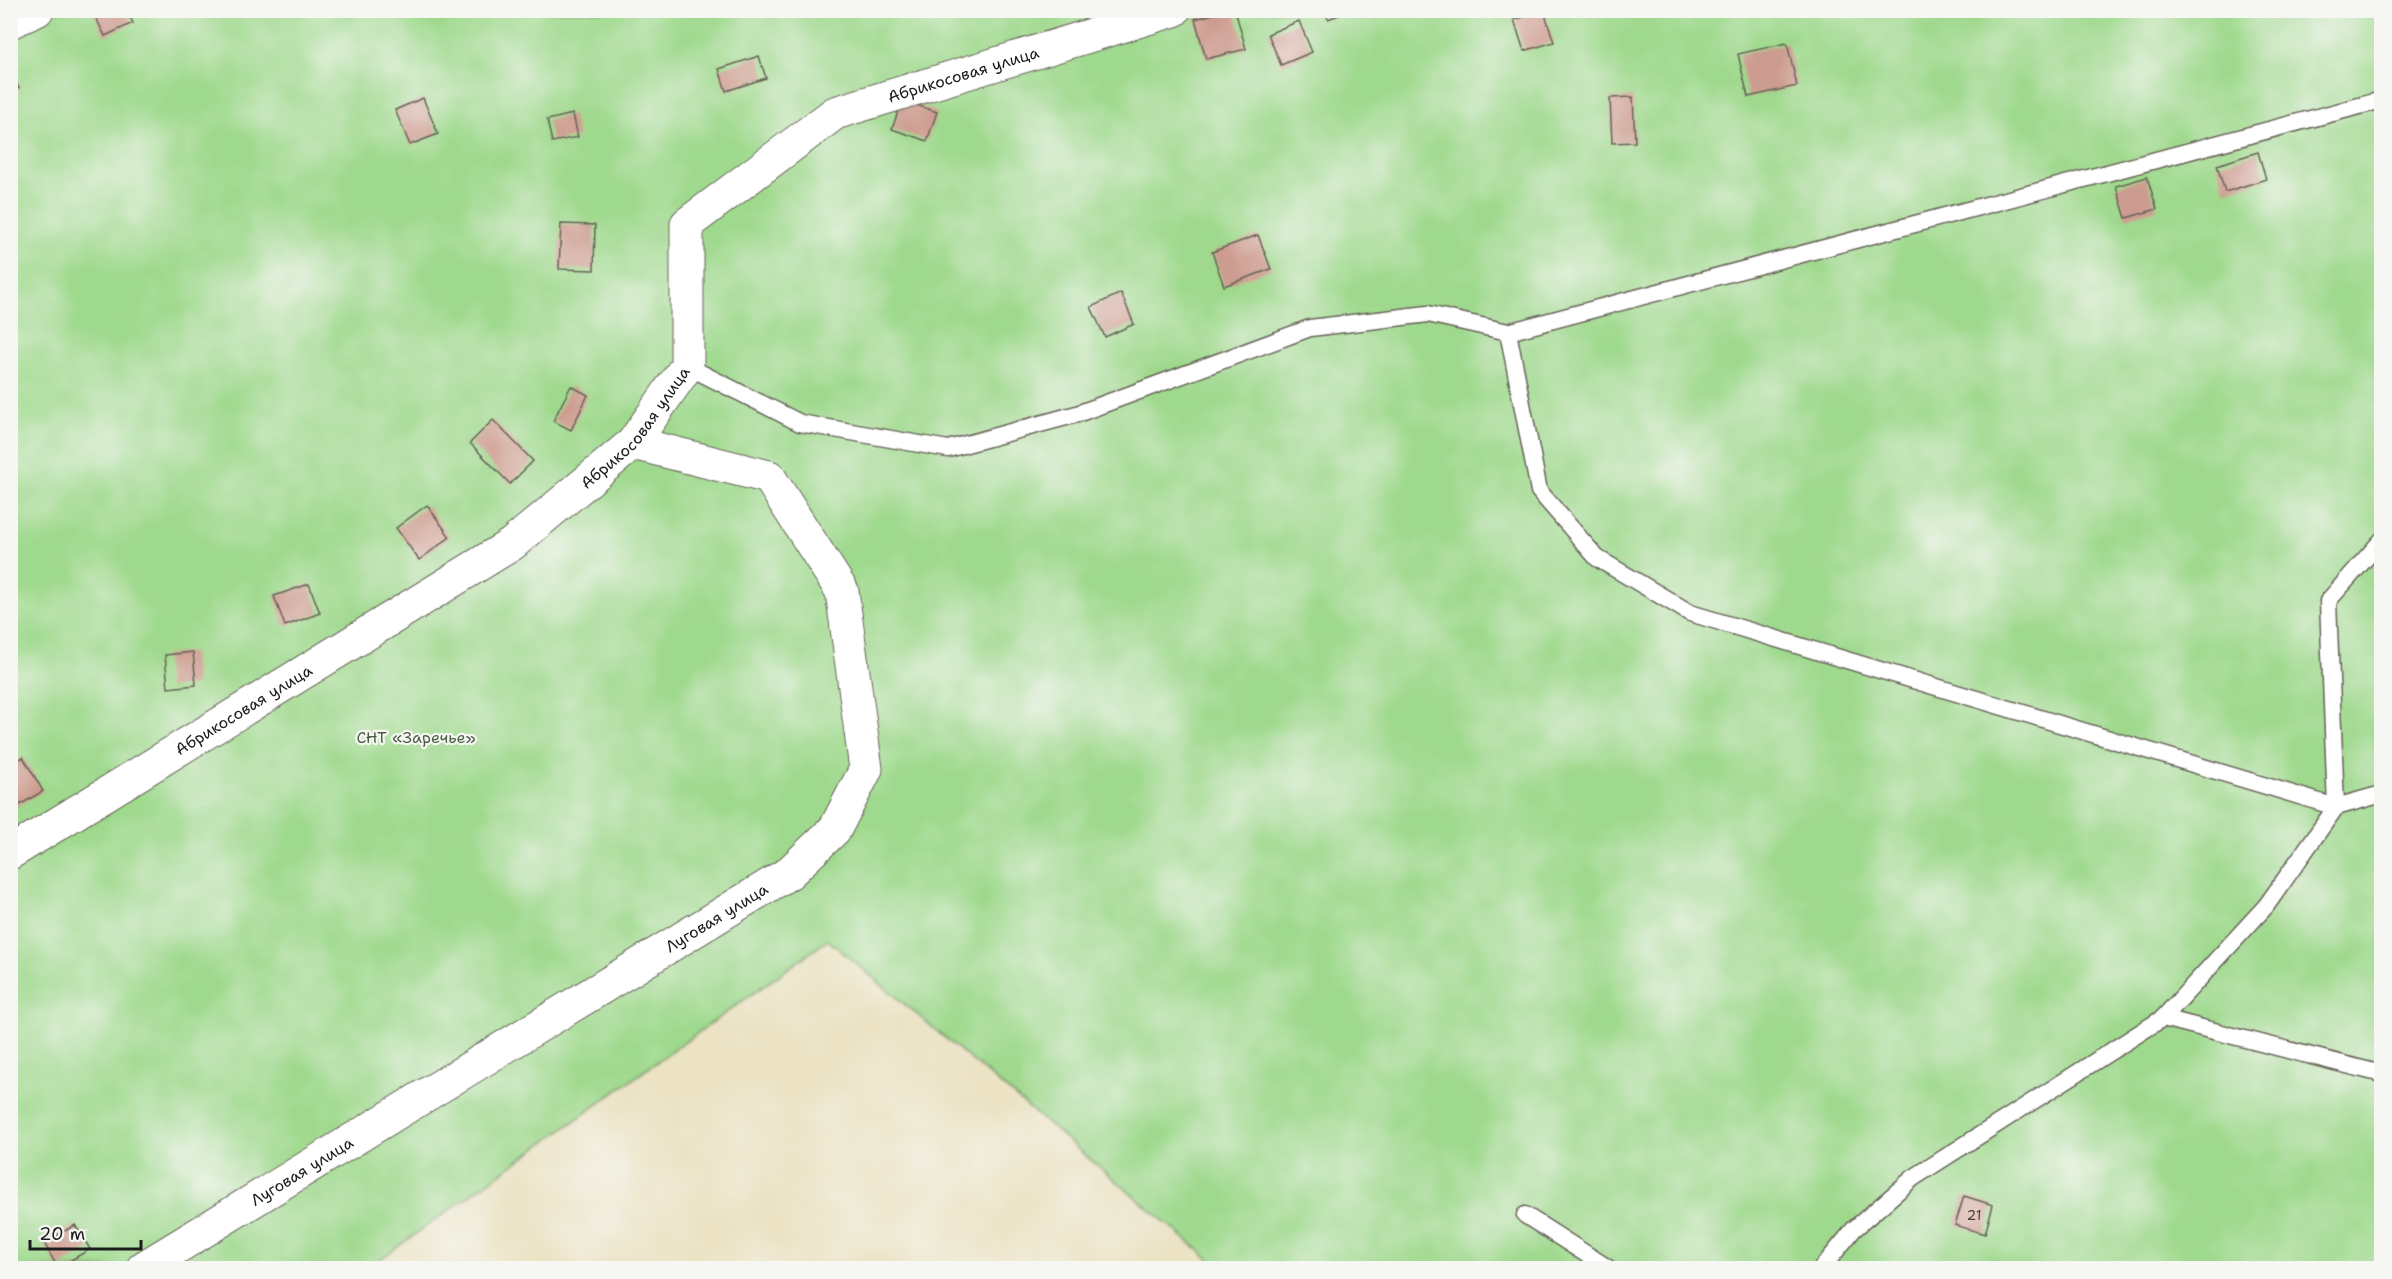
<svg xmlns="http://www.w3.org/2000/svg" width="2392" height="1279" viewBox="0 0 2392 1279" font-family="'Shantell Sans',sans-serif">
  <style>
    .green { fill: #9fd98d; stroke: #5e7a54; stroke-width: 1.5 }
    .building { fill: #cd9c90 }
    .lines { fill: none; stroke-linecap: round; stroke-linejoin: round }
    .lane-casing { stroke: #656257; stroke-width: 19 }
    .street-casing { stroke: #656257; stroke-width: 35 }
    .lane { stroke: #fff; stroke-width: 16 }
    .street { stroke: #fff; stroke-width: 33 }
    .labels { text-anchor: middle; stroke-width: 4.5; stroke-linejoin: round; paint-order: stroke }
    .number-label { font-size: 14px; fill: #483c39 }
    .street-label { font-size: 16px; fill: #1c1c1c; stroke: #f6f6f2 }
    .park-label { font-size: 16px; fill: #4a5e44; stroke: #f6f6f2 }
  </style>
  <rect width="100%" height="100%" fill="#f6f6f2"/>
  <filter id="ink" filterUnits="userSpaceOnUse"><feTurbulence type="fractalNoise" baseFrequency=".0167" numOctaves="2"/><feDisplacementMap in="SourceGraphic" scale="12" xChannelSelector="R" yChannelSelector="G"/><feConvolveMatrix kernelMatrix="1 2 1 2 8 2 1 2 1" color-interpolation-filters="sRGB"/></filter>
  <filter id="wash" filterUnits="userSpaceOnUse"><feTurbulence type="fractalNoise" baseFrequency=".008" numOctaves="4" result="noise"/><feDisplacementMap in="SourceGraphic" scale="24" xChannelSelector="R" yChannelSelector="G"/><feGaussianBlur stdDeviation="1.35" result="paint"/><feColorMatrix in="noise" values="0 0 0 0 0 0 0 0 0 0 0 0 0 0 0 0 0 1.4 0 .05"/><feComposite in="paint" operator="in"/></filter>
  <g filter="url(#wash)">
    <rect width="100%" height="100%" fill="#ece3c4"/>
    <path class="green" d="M10,11H2381V1268H1220L828,940L368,1268H11Z"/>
    <g id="blocks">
      <path class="building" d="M92,10H126L133,23L105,36Z
        M1228,10H1235L1246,49L1206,59L1195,19Z
        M1325,10H1350V11L1328,19Z
        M1544,11L1554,42L1524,51L1514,20Z
        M1299,21L1312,52L1281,65L1268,34Z
        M1787,43L1797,86L1748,97L1738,54Z
        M759,56L766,78L726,91L719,69Z
        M10,71L19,88L10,93Z
        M1633,97L1635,142L1612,143L1610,98Z
        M423,98L438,134L410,145L395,110Z
        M902,100L937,112L927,141L892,129Z
        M573,114L578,137L552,142L547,120Z
        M2258,152L2266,179L2225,192L2217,165Z
        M2147,177L2157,209L2126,218L2116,186Z
        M561,224L595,225L594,270L559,269Z
        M1258,235L1271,269L1224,286L1212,252Z
        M1121,293L1134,324L1105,337L1091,307Z
        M571,386L588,395L571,430L553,421Z
        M493,420L533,461L510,484L470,443Z
        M427,505L450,537L419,560L396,528Z
        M309,584L320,613L285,626L274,596Z
        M193,652L196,685L168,688L165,655Z
        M23,757L43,791L10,811V765Z
        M1964,1196L1993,1205L1985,1234L1955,1225Z
        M75,1225L90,1249L58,1268L44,1243Z"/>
    </g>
  </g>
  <g filter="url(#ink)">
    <use href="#blocks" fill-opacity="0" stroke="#656257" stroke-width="1.5"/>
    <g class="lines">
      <g class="lane-casing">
        <path id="lane" d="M1508,332L1539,491L1597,558L1690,613L2336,807L2382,794
          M687,366L800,423L948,449L1077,414L1310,328L1428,314L1508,332L2382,100
          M2163,1018L2382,1074
          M1525,1215L1608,1268
          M1822,1268L1854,1229L1913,1178L2163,1018L2266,906L2336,807L2328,601L2382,540"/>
      </g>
      <g class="street-casing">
        <g id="street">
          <path d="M10,22L37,10"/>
          <path id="s1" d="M10,853L512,544L633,443L687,366V224L835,113L1174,10"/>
          <path id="s2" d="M143,1268L789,873L835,829L866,769L842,591L769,477L633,443"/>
        </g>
      </g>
      <use href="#lane" class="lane"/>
      <use href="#street" class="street"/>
    </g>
  </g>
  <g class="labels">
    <g class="number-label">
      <text x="1974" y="1220">21</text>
    </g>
    <g class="street-label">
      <text dy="6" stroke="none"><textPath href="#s1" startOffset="1302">Абрикосовая улица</textPath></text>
      <text dy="6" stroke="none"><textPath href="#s1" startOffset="760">Абрикосовая улица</textPath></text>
      <text dy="6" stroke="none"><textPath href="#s1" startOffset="274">Абрикосовая улица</textPath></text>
      <text dy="6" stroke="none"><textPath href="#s2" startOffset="672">Луговая улица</textPath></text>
      <text dy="6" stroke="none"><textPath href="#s2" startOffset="186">Луговая улица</textPath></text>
    </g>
    <g class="park-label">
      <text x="416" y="743">СНТ «Заречье»</text>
    </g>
  </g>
  <rect width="2392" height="1279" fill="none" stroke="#f6f6f2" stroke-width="36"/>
  <path d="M30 1240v9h111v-9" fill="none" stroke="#1c1c1c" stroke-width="3"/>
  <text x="39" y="1240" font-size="18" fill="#1c1c1c" stroke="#f6f6f2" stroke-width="4.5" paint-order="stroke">20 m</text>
</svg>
